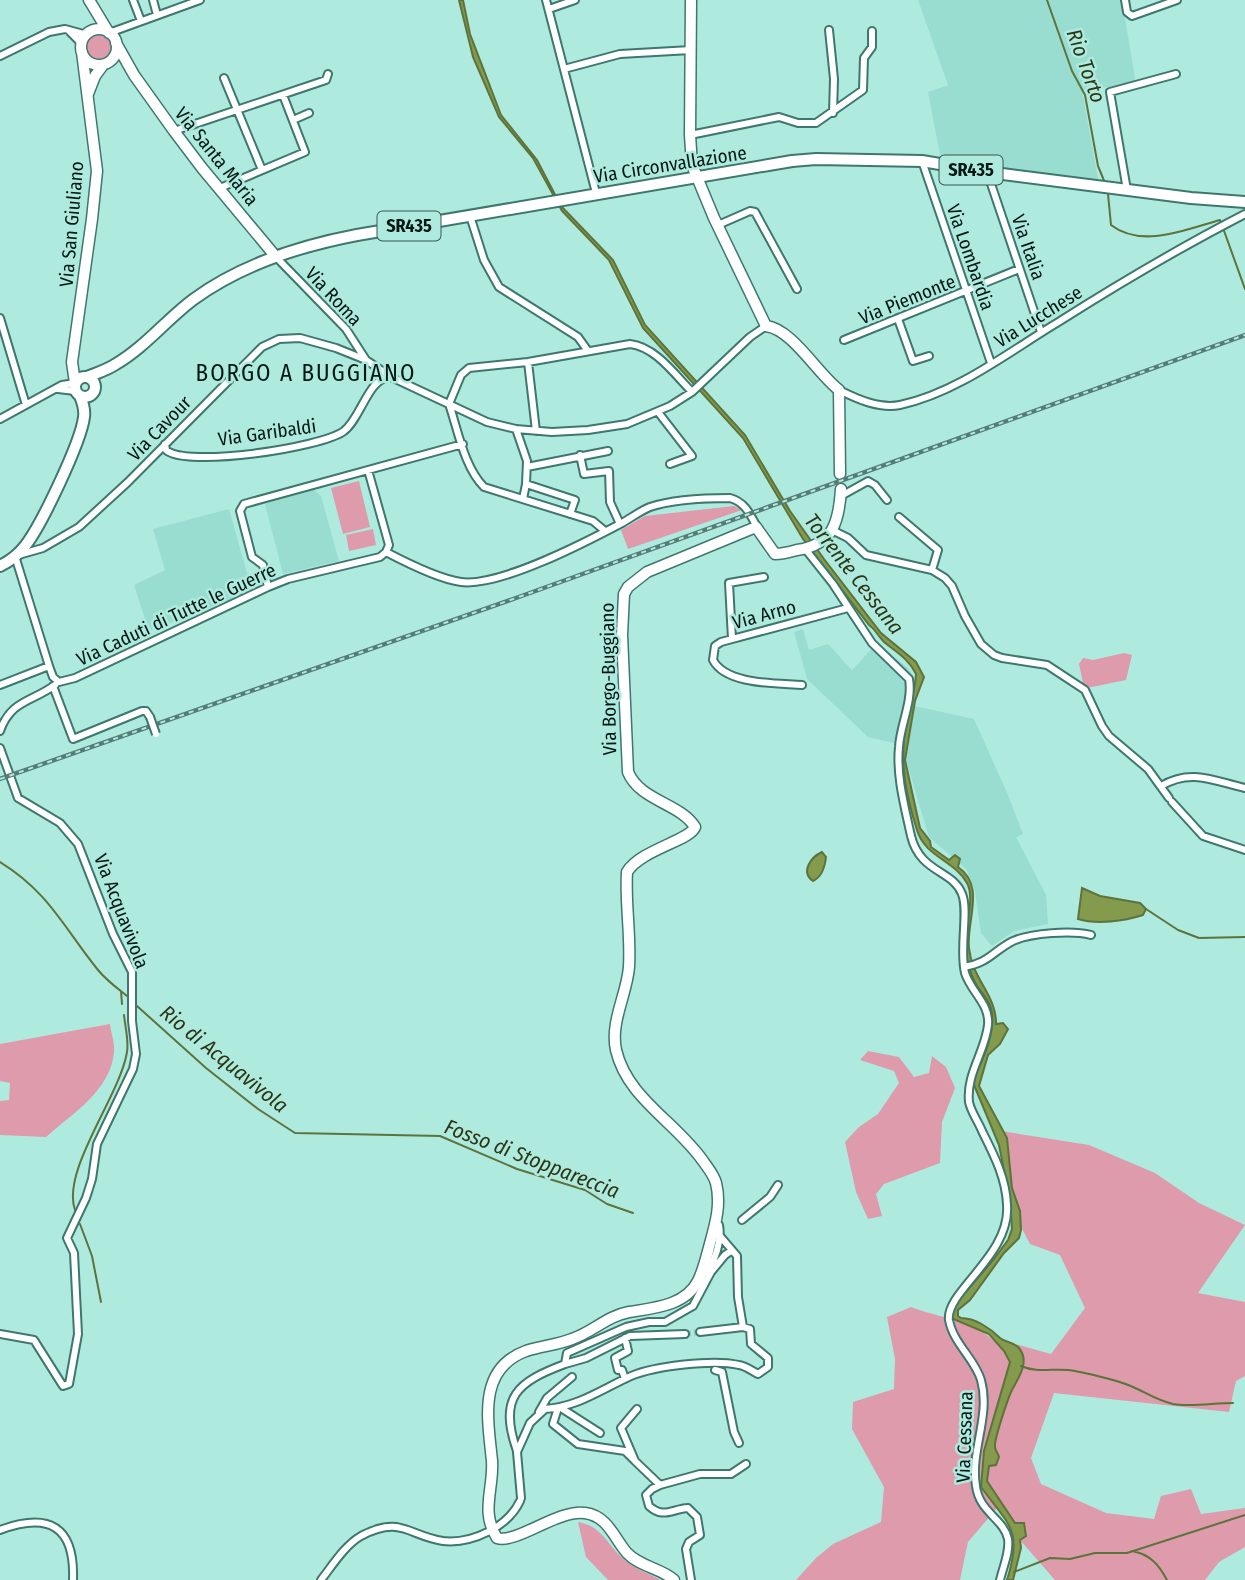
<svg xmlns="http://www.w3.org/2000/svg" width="1245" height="1580" viewBox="0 0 1245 1580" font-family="'Fira Sans Condensed',sans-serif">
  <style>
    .built { fill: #99ddd1 }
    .green { fill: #dd9bac }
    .water { fill: #849a4c; stroke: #5d733c; stroke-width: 2 }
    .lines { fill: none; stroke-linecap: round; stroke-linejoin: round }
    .stream { stroke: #5d733c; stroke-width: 2 }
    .street-tunnel { stroke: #95cac1; stroke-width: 6; stroke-dasharray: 6 3; stroke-linecap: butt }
    .street-casing { stroke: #3e776e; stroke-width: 10 }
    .secondary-casing { stroke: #3e776e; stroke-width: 13 }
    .primary-casing { stroke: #3e776e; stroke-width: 14 }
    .street { stroke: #fff; stroke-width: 6 }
    .secondary { stroke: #fff; stroke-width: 10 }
    .primary { stroke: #fff; stroke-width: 10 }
    .rail-casing { stroke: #557d76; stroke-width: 4.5 }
    .rail { stroke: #afeadf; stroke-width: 2; stroke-dasharray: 5; stroke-linecap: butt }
    .street-bridge-casing { stroke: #3e776e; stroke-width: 10; stroke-linecap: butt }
    .street-bridge { stroke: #fff; stroke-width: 6 }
    .labels { text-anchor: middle; stroke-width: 5; stroke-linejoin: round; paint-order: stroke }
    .shield { fill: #afeadf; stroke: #365752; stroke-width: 2 }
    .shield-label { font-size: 18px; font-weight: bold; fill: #021815 }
    .street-label { font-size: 19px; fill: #021815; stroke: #afeadf }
    .water-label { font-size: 21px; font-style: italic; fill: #2d3614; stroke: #afeadf }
    .quarter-label { font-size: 23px; letter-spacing: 2px; fill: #021815; stroke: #afeadf }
  </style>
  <rect width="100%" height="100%" fill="#afeadf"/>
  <path class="built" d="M918,0H1122L1136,84L1082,90L1099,184L942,165L928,92L948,85Z
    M314,490L321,496L339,561L283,574L265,504Z
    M229,509L252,591L149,631L134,585L165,570L153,529Z
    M803,629L809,650L828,644L852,670L877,643L907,667L913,675L910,705L974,719L1008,795L1023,834L1016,837L1046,895L1048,924L1014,931L992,946L981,933L975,892L966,869L929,837L906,760L907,746L868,737L807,679L794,632Z"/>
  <path class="green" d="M86 48a13 13 0 1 1 26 0a13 13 0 1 1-26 0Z
    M359,481L370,527L343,534L331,488Z
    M734,506L742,510L628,549L621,530L645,516Z
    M373,529L376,545L349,551L346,535Z
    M1124,653L1132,655L1126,680L1087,688L1083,683L1079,664L1083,658L1093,660Z
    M110,1024C111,1033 115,1043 114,1052C111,1090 72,1114 46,1137L0,1135V1101L9,1100L10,1083L0,1081V1044Z
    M868,1051L899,1057L914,1077L929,1073L932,1056L946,1067L955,1088L942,1122L940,1163L884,1184L876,1194L882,1216L868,1219L856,1192L845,1142L859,1127L878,1114L899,1083L894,1071L860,1060Z
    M1001,1131L1089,1145L1155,1173L1199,1203L1245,1225L1198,1293L1245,1302V1376L1236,1381L1229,1412L1054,1393L1031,1458L1041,1484L1106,1513L1154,1519L1161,1496L1191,1489L1201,1514L1245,1508V1547L1219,1562L1205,1580H1055L1020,1540L1021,1524L1015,1523L987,1481L989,1466L999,1457C998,1453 995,1450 995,1447C994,1439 1009,1396 1013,1389C1021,1374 1030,1358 1015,1344L1051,1354L1085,1308L1060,1255L1030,1244L1015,1215Z
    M911,1307C951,1322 987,1320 1010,1362L982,1465L981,1487L997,1508L968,1542L960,1580H796L816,1558L833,1544L881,1522L884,1487L852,1429L853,1402L894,1389L895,1359L887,1317Z
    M578,1522C601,1526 606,1542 621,1557C631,1567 649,1574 661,1580H608L586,1557Z"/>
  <path class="water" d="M459,0H463L470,34L501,115L537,160L561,206L613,260L645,325L745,435L790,511L824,559L881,633L916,662L924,677L915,701L905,760L920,828L930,841L931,847L949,860L955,855L960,859L958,867C986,886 966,921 969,948C972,979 997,996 996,1024L1003,1023L1008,1029L1000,1044L988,1055L979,1086L1007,1138L1012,1188L1020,1211L1021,1230L1019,1238L1004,1253L970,1300L958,1310V1316L961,1318C975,1318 990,1328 1000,1338C1006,1343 1014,1342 1019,1348C1030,1361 1019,1377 1013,1388C1009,1395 994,1439 995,1447C995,1450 998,1453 999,1457L996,1465L989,1466L987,1481L1015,1523H1024L1026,1536L1020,1540L1021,1548L1013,1580H1007C1023,1530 1009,1525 981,1487L984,1451L1010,1362L1004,1351L989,1334L951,1318L958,1301L994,1259L1008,1240L1012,1229L1010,1201L999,1145L974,1085V1079C982,1060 995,1035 992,1013C991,1003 983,994 977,986C971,976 967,962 965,951C963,931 976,899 967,883C954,860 925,857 917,830C906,796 899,761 906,726C909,708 915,692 916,674C909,659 896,652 884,642C878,636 875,629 869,625L803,539L743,438L643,328L609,260L562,211L533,158L499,117L473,57Z
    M822,852L826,857C825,866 822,877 813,881C800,872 811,857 822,852Z
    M1082,888L1100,896L1140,903L1146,909L1143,915C1124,921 1097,925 1078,919Z"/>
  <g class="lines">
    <path class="stream" d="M1047,0L1072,71L1085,95L1098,166L1105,183
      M1108,194L1111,225C1142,249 1187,229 1220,220L1221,224
      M1223,228L1245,289
      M0,862C49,892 64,928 98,970C106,980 117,988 127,996
      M1146,909L1178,930L1199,938L1245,937
      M121,991L122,1004
      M137,1006L206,1068L258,1109L295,1133L440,1136L517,1169L585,1190L607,1204L633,1213
      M75,1210C61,1170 120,1096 127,1052C129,1041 125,1026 124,1015
      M80,1224L92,1256L101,1302
      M1021,1366C1038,1374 1057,1367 1075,1371C1093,1375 1115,1379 1133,1387C1147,1393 1156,1400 1173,1404C1191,1407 1214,1403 1233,1403
      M1132,1551C1150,1554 1159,1565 1167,1580
      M1014,1572L1050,1558L1070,1559L1095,1553H1127L1245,1515"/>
    <path class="street-tunnel" d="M685,1334L700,1332"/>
    <g class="street-casing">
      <path id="street" d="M133,0L141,21
        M153,0L157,15
        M546,0L596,193
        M1125,0L1127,12L1132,16L1177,0
        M549,9L575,0
        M829,30L834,79L833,113
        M70,32L82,44
        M109,33L200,0
        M0,56L49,32L65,29L87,35
        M564,69L620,54L691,50
        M224,78L262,170
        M293,120L309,113
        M174,131L326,80L328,74
        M690,135L779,117L798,123H816L863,90L864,58L872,47V31
        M922,161L991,363
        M987,172L1041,332
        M220,188L305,152L283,95
        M1127,190L1110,92L1176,74
        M471,219L484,260L499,287L578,337L588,351
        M718,225L750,211L755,212L797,289
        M276,257L346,329L366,360
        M0,318L26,405
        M898,319L913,361L929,356
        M844,340L1019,269
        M528,362L536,431
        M58,389L75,391
        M839,390C857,399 879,409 900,405C957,393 1010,351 1060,321C1120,283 1181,247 1245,214
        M449,404L461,375L469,368L528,362L630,344C656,347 675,375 692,392
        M449,404C458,430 464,467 484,487L593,521L605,531
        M658,412L692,456L670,464
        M0,419L62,385L75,383
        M516,429L527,461L526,484
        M165,444L166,450C186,468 321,448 344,431C362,417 368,377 391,377
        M580,455L584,474L609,471L610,502L620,524
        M527,467L608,451
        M368,470L389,545L386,552
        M841,496L868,481L875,485L887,500
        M523,499L526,484L575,500L570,514
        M899,517L938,550L932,570
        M832,530L848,538L866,555L932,570L945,578L952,586L965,616L981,644L994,655L1002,658L1047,665L1085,690L1102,726L1109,736L1148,769L1169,798
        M806,550L833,584L872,643L909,679C913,701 900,726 899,747C896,776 905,808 911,836C920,873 953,870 962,894C969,911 959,949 965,973C971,992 990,1004 988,1025C985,1052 966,1074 969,1102C971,1112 978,1121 982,1131C994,1155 1006,1178 1007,1205C1011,1255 945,1292 949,1320C953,1343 975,1359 981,1380C991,1416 970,1451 976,1486C979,1512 1004,1519 1008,1539C1010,1552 1003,1567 1000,1580
        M386,552C407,563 439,579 461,582C500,587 586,542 622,523C631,518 640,511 650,507C674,499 705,498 730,498C745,502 750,514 757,527
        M268,587L263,565L252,557L240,511L244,504L463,444
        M732,639L729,583L764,577
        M59,682L53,677L49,666L15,556L43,548L79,527L128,482L262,347L279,339L300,338L336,348L366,360L391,377L487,422L516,429L552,432L588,430L627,424L670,406L692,392L750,337L766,326
        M59,682L75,678L268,587L288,579L380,557L386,552
        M0,685L49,666
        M802,685C777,683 726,685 713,660L715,646L721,642L848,608
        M53,686L73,739L142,711H146L150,717
        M0,731C11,700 32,702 55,685
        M0,748L18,798L60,823L78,844L113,934L132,972V1021L136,1054L133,1069L97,1144L92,1179L86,1198L67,1238L74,1253L78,1334L69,1384L63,1386L34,1340L0,1334
        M1161,786C1191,768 1214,781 1245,788
        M1172,802L1203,836L1245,850
        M964,967C989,963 993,951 1013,941C1031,933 1072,930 1091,935
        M742,1220L770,1197L778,1185
        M720,1236L737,1256L738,1297L743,1327
        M707,1273C715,1259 722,1241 719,1225L716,1223
        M565,1364L586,1358L630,1336L685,1334
        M715,1370L722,1372L734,1432L739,1443
        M625,1379L622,1370H618L615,1358L628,1351L625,1338
        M556,1408L557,1411L553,1424L578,1444L625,1451L635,1461
        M561,1408L600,1433
        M637,1409L621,1428L635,1461L660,1485
        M539,1412L547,1398L572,1377
        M517,1451C498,1397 517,1382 565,1364L567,1353L626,1327L649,1322H665L693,1306L711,1272L725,1255L731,1251
        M521,1498L517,1452L530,1423L545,1409C578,1407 602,1389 631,1376C655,1366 713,1359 739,1365C746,1366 752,1371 758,1374L768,1367V1358L751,1344L750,1329L743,1327L700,1332
        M0,1530C49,1512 75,1526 73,1580
        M321,1580C332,1566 345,1545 361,1536C401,1515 409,1536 443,1541C472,1544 508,1527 520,1501
        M691,1580L686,1549L689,1542L700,1535L697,1517L688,1508C672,1509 663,1519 649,1506L646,1495L652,1489L660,1485L700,1474H731L746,1464"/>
    </g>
    <g class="secondary-casing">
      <path id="secondary" d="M89,0L109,33
        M691,0L690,135L692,165L714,218L766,326C792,329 817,373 839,390L840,474
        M81 47a18 18 0 1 1 36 0a18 18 0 1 1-36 0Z
        M116,43L134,75L174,131L202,168L276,257
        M88,94L95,76L103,65
        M75,383L72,362L92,219L97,171L82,52
        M674,1580C661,1568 640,1567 627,1553C614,1538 608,1516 585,1513C558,1509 517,1544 497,1538C480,1512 494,1488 492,1461C488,1420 477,1369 526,1351C541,1346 557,1345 572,1339C593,1332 607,1316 629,1312C654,1308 685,1306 698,1281C704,1269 707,1254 711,1240C716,1222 721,1203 716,1183C714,1175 708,1168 703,1161C676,1122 627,1098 616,1050C610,1022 627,994 629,967C631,935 625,903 627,872C640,850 691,840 695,827C680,803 640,801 628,772L622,635L624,594L628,587L647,572L756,527L775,554C783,554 790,552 797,550C833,545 839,522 841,489"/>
    </g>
    <g class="primary-casing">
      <path id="primary" d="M75 387a10 10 0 1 1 20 0a10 10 0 1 1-20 0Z
        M87,377C97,373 107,370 116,364C145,347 167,319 194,299C242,264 299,246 357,235L792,161L816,159L922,161L987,172L1191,198L1245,202
        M0,566C10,561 19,554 25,546C41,526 81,442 84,417C85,410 83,403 80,396"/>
    </g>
    <use href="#street" class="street"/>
    <use href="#secondary" class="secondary"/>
    <use href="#primary" class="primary"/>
    <g class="rail-casing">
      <path id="rail" d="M0,779L516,598L1245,335"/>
    </g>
    <use href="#rail" class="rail"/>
    <g class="street-bridge-casing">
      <path id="street-bridge" d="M150,717L156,734"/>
    </g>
    <use href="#street-bridge" class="street-bridge"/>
  </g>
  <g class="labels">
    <g class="shield">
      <rect x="939.5" y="155.5" width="63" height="29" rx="5"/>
      <rect x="377.5" y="211.5" width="63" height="29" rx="5"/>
    </g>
    <g class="shield-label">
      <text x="971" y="176">SR435</text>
      <text x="409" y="232">SR435</text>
    </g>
    <g class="street-label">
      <text transform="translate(217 156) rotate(51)" y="7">Via Santa Maria</text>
      <text transform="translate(670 164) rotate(-9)" y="7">Via Circonvallazione</text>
      <text transform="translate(71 224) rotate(-85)" y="7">Via San Giuliano</text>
      <text transform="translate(1029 247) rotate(71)" y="7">Via Italia</text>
      <text transform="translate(971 257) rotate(71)" y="7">Via Lombardia</text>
      <text transform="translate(334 296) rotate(47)" y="7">Via Roma</text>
      <text transform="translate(907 299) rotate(-22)" y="7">Via Piemonte</text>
      <text transform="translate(1038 316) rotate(-32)" y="7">Via Lucchese</text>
      <text transform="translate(159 428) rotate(-46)" y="7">Via Cavour</text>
      <text transform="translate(267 432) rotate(-8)" y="7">Via Garibaldi</text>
      <text transform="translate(176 614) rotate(-25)" y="7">Via Caduti di Tutte le Guerre</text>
      <text transform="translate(764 614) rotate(-15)" y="7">Via Arno</text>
      <text transform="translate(608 679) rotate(-91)" y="7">Via Borgo-Buggiano</text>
      <text transform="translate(122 911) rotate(69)" y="7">Via Acquavivola</text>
      <text transform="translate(964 1437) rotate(-88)" y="7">Via Cessana</text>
    </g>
    <g class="water-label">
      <text transform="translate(1086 66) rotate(70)" y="7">Rio Torto</text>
      <text transform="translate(854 574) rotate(52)" y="7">Torrente Cessana</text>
      <text transform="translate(224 1059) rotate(39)" y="7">Rio di Acquavivola</text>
      <text transform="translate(532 1159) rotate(21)" y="7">Fosso di Stoppareccia</text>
    </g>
    <g class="quarter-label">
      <text x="306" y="381">BORGO A BUGGIANO</text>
    </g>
  </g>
</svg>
